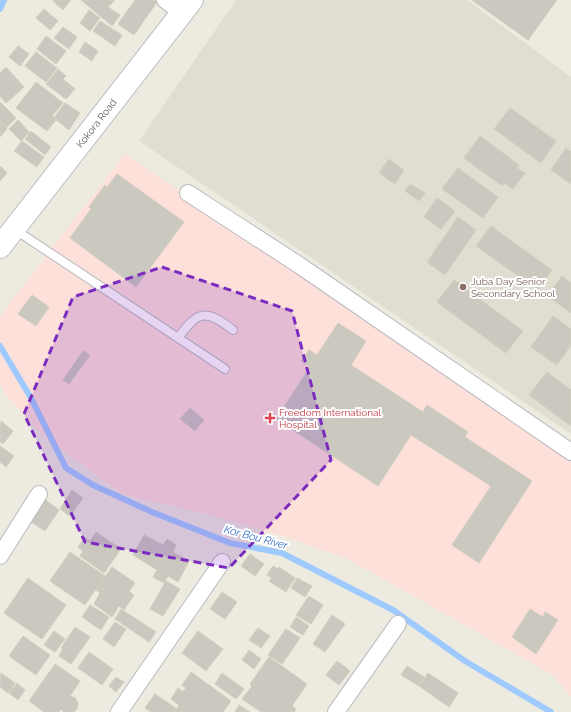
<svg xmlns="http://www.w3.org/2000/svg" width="571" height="712" viewBox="0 0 571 712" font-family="Raleway,sans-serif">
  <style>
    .education { fill: #dfded0 }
    .medical { fill: #fde0d9 }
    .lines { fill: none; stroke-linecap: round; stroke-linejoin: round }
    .stream { stroke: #9ecaff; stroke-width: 6 }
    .building { fill: #cac8bf; stroke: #d2cebe; fill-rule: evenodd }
    .lane-casing { stroke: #b8bac0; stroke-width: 10 }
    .street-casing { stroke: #b8bac0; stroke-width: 18 }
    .secondary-casing { stroke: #b9bbc3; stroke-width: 24 }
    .lane { stroke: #fff; stroke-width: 8 }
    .street { stroke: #fff; stroke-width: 16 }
    .secondary { stroke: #fff; stroke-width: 22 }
    .marked { fill: #7b2cbf; fill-opacity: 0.2; stroke: #7b2cbf; stroke-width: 3; stroke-dasharray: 8 5; stroke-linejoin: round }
    .education-dot { fill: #8d6e63; stroke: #fff; stroke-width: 1.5 }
    .health-dot { fill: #e0444e; stroke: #fff; stroke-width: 1.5 }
    .labels { text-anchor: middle; stroke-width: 4; stroke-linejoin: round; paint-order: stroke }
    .street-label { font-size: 10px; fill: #595c62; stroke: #fff }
    .education-label { font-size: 10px; fill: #785e54; stroke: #fff; text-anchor: start }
    .health-label { font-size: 10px; fill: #be3a42; stroke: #fff; text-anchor: start }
    .water-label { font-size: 11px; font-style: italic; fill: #3970ca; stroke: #fff }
  </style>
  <rect width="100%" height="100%" fill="#edebe0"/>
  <path class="education" d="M236,0H467L571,77V434L139,141Z"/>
  <path class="medical" d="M125,154L571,458V697L553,675L346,558L285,537L207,514L124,495L49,441L6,396L0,384V316Z"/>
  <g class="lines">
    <path class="stream" d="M0,9L4,0
      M0,346L31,398L66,468L93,485L152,512L230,543L282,553L393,610L465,661L551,712"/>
  </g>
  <path class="building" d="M54,0H71L63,10L53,1Z
    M81,0H115L108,7L120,15L112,26Z
    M135,0H153L157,2L134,35L118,24Z
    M472,0H557L528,40Z
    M44,9L58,21L50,30L36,18Z
    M89,10L100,18L90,31L80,23Z
    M100,21L122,35L115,46L93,31Z
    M63,27L77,37L69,49L54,38Z
    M46,36L66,51L56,64L37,49Z
    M85,42L98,51L92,61L79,52Z
    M18,46L29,54L20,66L9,57Z
    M36,52L57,68L46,82L25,66Z
    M6,67L24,87L6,103L0,96V73Z
    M58,69L66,76L63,79L75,89L66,99L46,84Z
    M36,82L63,103L52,116L56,120L47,131L16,108Z
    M0,102L16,118L6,128L0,121Z
    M65,103L80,113L69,130L54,118Z
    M510,108L556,141L541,163L494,129Z
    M18,120L29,132L21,141L9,129Z
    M0,122L7,129L0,137Z
    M31,131L51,147L45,155L25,139Z
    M480,136L519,165L517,168L525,173L513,189L504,183L502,186L464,158Z
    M22,141L44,157L37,167L14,151Z
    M566,148L571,152V184L551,170Z
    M389,159L404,170L395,184L379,173Z
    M0,166L7,173L0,181Z
    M458,168L498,197L483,218L442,189Z
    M117,174L184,222L136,287L70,238L91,209L89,207L105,185L107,187Z
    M410,184L425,193L419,201L405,191Z
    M437,198L455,211L441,229L424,217Z
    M458,217L476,230L445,275L427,262Z
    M491,226L552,270L538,290L476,246Z
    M562,276L571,283V313L547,296Z
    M454,280L523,331L506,353L437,302Z
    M32,295L49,307L36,326L18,314Z
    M553,316L571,329V345L557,365L531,347Z
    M338,323L366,341L351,365L423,412L427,405L468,432L465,437L532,481L479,563L452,545L491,486L411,435L378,486L276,419L310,367L301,361L309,350L317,355ZM336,382L350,393L329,421L315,411ZM372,406L386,416L366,445L351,435Z
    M83,351L90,355L69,384L63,380Z
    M547,372L571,390V426L529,395Z
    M336,382L350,393L329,421L315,411Z
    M372,406L386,416L366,445L351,435Z
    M190,408L204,420L195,431L180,419Z
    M1,421L13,431L3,444L0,442Z
    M0,446L14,456L6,467L0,462Z
    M72,490L83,498L70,516L60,509Z
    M43,498L59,510L45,531L28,520Z
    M96,532L121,549L104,573L80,556L83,551L78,547L85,537L90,541Z
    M144,535L163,545L167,539L176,545L173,552L189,561L178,582L168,576L164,583L153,577L157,570L133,555Z
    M70,552L105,576L85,605L50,581Z
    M250,554L264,564L255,576L241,566Z
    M273,566L278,569L279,567L295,578L286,592L269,581L272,578L267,575Z
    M112,567L135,583L129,591L134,595L124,610L119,606L112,617L94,604L100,593L96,590Z
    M28,578L66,605L42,639L4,613Z
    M297,578L312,586L305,597L291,588Z
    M166,581L180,589L163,616L150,609Z
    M222,592L237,602L225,619L210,609Z
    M309,596L323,605L311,624L296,615Z
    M90,605L109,617L101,630L82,617Z
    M121,609L156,632L149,642L115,619Z
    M530,609L543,617L545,612L558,620L536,654L512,637Z
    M332,615L345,624L325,652L313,644Z
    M296,617L309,626L303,635L290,627Z
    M115,622L126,629L114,647L103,639Z
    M75,627L90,637L71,664L59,656L63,649L61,648Z
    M258,628L270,636L261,648L249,640Z
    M286,629L300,638L282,664L268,655Z
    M54,631L65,639L55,652L44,645Z
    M198,631L223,649L206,671L182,653Z
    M23,636L50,655L36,675L9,656Z
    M249,650L261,659L254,669L242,660Z
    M89,652L113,669L102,685L78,668Z
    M269,657L307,684L292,706L296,709L294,712H261L242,699L252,686L250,684Z
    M337,661L350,671L339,685L326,675Z
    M55,664L80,681L70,696L75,698L78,703L77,709L74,712H64L61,709L59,712H44L29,701Z
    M407,666L424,677L419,686L401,675Z
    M191,672L231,701L223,712H175L179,705L171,699L178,688L183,692L186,688L182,685Z
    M1,673L15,683L8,693L0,687Z
    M222,673L244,689L236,699L215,684Z
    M428,673L458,693L449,707L419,686Z
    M116,677L124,682L116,692L109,686Z
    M17,683L25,690L18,700L9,693Z
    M155,694L177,709L175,712H151L145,708Z
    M239,705L250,712H235Z"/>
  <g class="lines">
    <g class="lane-casing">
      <path id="lane" d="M14,229L225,369
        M178,338C198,311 205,308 233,330"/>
    </g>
    <g class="street-casing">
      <path id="street" d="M165,0L182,13
        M188,193L299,265L571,452
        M0,556L39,494
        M119,712L222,562
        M336,712L398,624"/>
    </g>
    <g class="secondary-casing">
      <path id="secondary" d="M0,247L192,0"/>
    </g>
    <use href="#lane" class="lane"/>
    <use href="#street" class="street"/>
    <use href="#secondary" class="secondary"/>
  </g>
  <path class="marked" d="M162,267L292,311L331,460L229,568L85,542L24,414L73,297Z"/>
  <circle class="education-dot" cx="463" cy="287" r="4"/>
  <path class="health-dot" d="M268 412h4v4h4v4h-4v4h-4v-4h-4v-4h4z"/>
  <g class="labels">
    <g class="street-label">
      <text transform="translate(96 123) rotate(-52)" y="4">Kokora Road</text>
    </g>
    <g class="education-label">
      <text x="471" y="285">Juba Day Senior<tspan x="471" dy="12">Secondary School</tspan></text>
    </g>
    <g class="health-label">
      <text x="279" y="416">Freedom International<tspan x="279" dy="12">Hospital</tspan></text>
    </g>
    <g class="water-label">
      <text transform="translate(256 537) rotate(15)" y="4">Kor Bou River</text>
    </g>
  </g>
</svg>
